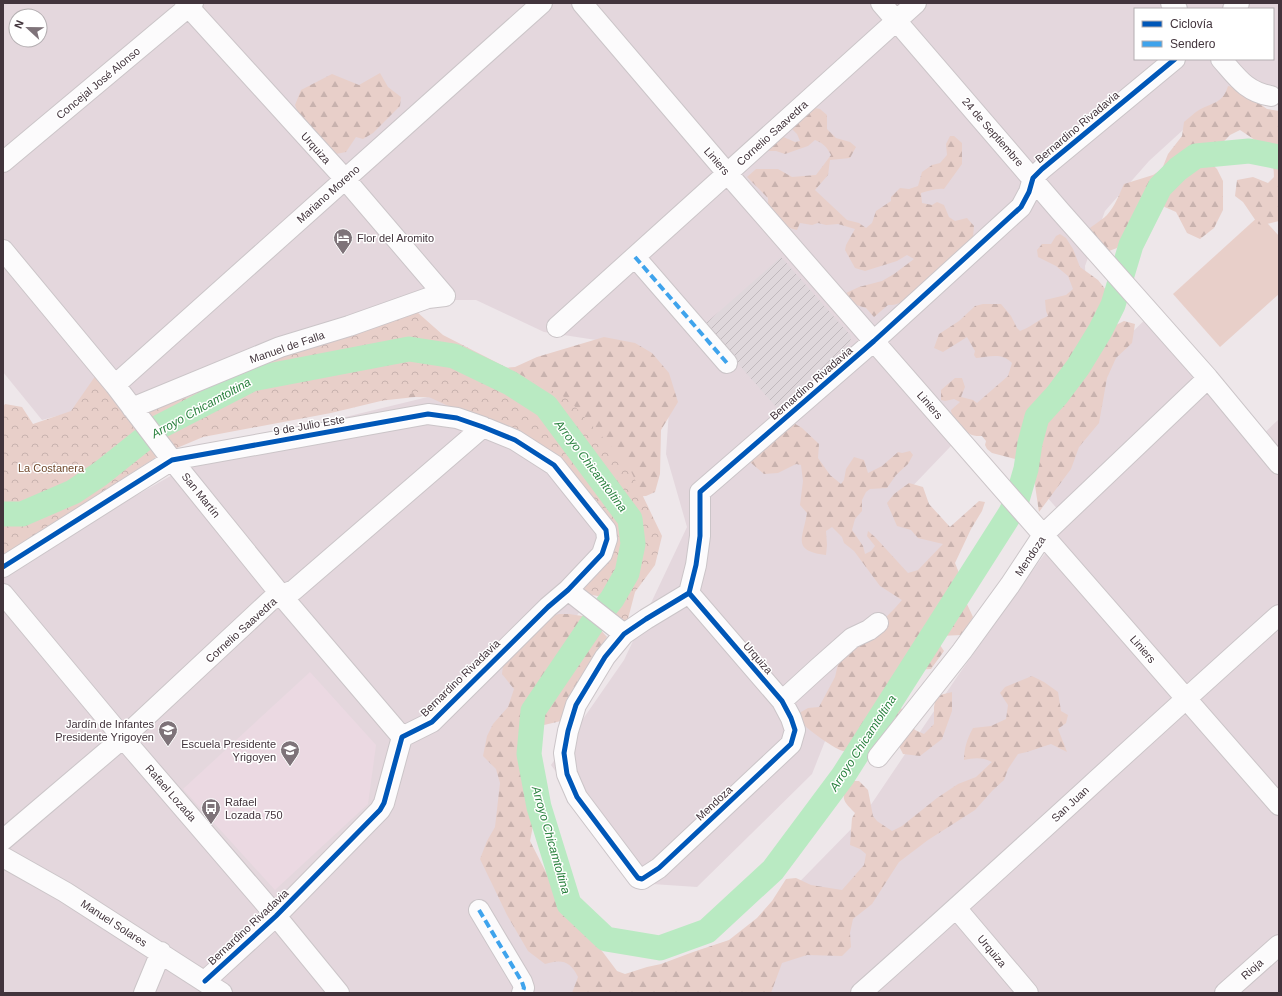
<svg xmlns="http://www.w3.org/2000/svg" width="1282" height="996" viewBox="0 0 1282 996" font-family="Arial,sans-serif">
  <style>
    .residential { fill: #e4d7dd; fill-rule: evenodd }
    .industrial { fill: url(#industrial-furrows) }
    .education { fill: #ebd9e2 }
    .grass { fill: #e8cfc9 }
    .forest { fill: url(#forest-firs) }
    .park { fill: url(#park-crowns) }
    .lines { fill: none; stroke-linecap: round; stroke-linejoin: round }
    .river { stroke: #b9eac2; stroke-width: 25 }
    .minor-casing { stroke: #cbc5c8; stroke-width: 22 }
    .minor { stroke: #fcfbfc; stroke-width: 20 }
    .quiet { stroke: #3fa3ec; stroke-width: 4; stroke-dasharray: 8 4; stroke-linecap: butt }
    .cycleway-casing { stroke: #fff; stroke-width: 8 }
    .cycleway { stroke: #0057b8; stroke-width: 5 }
    .labels { text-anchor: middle; stroke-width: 3; stroke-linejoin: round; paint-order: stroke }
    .street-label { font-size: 11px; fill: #42343c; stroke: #fff }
    .poi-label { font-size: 11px; fill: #42343c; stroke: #fff; text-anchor: start }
    .park-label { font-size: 11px; fill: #70482b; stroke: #fff }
    .water-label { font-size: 12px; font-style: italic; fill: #2b823f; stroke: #fff }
  </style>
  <defs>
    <pattern id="industrial-furrows" width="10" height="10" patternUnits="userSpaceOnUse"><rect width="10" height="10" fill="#dfd7db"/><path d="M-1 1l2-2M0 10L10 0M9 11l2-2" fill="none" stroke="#c1b9bd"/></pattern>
    <pattern id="forest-firs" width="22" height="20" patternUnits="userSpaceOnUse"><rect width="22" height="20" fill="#e8cfc9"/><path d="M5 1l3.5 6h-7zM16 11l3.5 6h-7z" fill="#c8b2ae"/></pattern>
    <pattern id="park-crowns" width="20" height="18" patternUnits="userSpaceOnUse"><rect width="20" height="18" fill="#e8cfc9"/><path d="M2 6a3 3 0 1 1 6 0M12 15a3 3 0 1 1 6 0" fill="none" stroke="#c8b2ae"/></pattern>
  </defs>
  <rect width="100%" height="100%" fill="#eee7ea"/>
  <path class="residential" d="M3,3H1279V99L1206,109L1149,161L1105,211L1085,266L1087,304L904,495L949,544L831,726L812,774L697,887L637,883L551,765L624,660L687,527L666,454L671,381L622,344L544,332L476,300H419L164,401H112L42,420L3,372ZM1135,9H1273V59H1135ZM16,16H40V40H16Z
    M1151,314L1257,440L1279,419V993H3V571L174,474L230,445L436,395L499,416L600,514L605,576L541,666L499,829L603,983L679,984L768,914L862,818L959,674L1068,521L1046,496L1098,365Z"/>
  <path class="industrial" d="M781,257L851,336L850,344L777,408L704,325Z"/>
  <path class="education" d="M310,672L376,745L368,804L275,890L183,789Z"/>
  <path class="grass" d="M1260,215L1279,236V294L1220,347L1173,294Z"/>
  <path class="forest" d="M380,73L388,87L401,97L400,106L373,133L363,139L356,137L346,152L336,154L299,116L295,105L301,90L332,74L359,85Z
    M1228,86L1237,88L1267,109L1279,111V221L1263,225L1258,224L1243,202L1235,196L1237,180L1253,177L1268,183L1274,177C1274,151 1260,143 1240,130L1230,135L1207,159L1217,169L1223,181V210L1214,228L1200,239L1187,233L1176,212L1149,200L1141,207L1117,248L1109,251L1087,231C1092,225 1100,222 1107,215C1115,206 1119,195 1124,184L1153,175L1162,169L1168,154L1182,136L1184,122C1189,118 1194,113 1199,110C1214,102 1223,103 1228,86Z
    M815,108L820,109L827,115V129L836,138L850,142L856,147L850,158L830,160L828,175L815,190L847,220L859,223L866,228L872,223L876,211L891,201V197L900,188L909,189L918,186L922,172L932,165L940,163L947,155L946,144L950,136H954L962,143V164L944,189C936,188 929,191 921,193L922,203L932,205L937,202L944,205L949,217L955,221L967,218L974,226L973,237L923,285C909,293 905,306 888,305L874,317L866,308L853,304L847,300L846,293L859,287L882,281L894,274L914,259L907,255L897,261L865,271L855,268L845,250L846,245L855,229L838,224L826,225L818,223L812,225L800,223L797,230C786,228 774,219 769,208C768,205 768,201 768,198L747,177L756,169H778L792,177L816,175L831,155C827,147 823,143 815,140L808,146L785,154L776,151H768L781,136L795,142L800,141L797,134L791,128Z
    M1060,234L1066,238L1073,249L1080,267L1098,280L1106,290L1105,300L1101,310L1116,325L1124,321L1135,324L1132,343L1116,358L1107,378L1099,423L1079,447L1071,469L1039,512L1033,472L1019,460L992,453L987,449L985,445L986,441L982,436C979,436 974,436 972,435C964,432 951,417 951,410L960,402L954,399L945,401L941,400V390L955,378H962L965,387L961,397L973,400L977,403L1008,376L1012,363C1001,352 990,357 976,358L974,355L975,351L967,337L943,352L934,348L939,334L959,321L975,306L983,304H1001L1011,316L1017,328L1020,331C1032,327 1037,320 1048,316L1046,311L1045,300L1066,295L1073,289L1068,276L1056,266L1038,257L1037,250L1042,244H1051L1056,236Z
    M604,337L635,343L652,353L669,373L678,402L661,430L660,474L655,492L646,496L605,498L575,484L469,398L415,397L351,404L455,372L515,367L537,357Z
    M792,422L802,428L819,444L818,458L830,475L841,484L844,480L846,469L854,457L864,460L868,473L882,466L898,452L902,453L910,451L913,455L908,464L896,475L887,488L870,489L866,492L862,500V511L855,519L852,530L863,546L865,554L871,551L875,546L867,536L868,531L875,537L908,573L918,570L943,544L918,538L911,530L897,526L887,503L894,494L909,483L923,487L929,504L950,527L979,501L985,502L982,511L971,529L955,563L959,573V587L973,617L962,635L940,636L936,639L944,651L931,669L912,670L904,685L901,708L915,730L924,734L934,724V707L936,696L952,692V711L942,739L920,756L903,754L897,742L888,730L878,727L869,738L859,753C854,752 848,752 843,751C832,748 802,725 794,716L808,708L819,707L835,677L838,664L854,650L895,608L902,600L880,586L854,551L844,543L842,537L832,527L826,531L827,545L826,555C791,551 803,538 807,513L800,505L803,481L801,465L796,464L778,473L764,474L750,462L766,440Z
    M559,614H569L589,617L607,637L586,668L572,696L561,721L544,725L525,733L522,745L524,767L535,816L530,841L552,884L573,915L587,925L596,943L617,971L625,974L647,967L661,964L693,952L729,940L757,918L772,901L786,879L796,878L811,885L842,890L864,865L866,854L860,849L850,845L852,818L855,813C841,799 841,798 850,781H859L868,790L873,816L877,821L892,831L902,826L937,798L958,784L976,777L992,762C982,757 974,758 964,760C964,748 967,739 973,728L991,726L1006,719L1008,705L1000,693L1005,687L1032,676L1044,682L1058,692L1061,711L1068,715L1066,723L1058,729L1067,752L1051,744L1027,752L1018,754L1008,769L1004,780L993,790L975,810L928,840L899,862L872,904L853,919L850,933L851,947L842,956L807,955L782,963L771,993H572L578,977C570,961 562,959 545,964L528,951L507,915L480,859L487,841L495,827L500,783L496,769L483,756L487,736L493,724L508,707L514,689L502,674L503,665L541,619Z"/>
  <path class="park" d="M408,304L443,335L568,399L628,465L662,536L655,565L635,592L624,634L599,615L612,599L568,590L616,541L572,469L457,410L418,392L331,413L203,437L158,456L3,556V407L5,404L22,407L33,424L71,411L96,375L125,410Z"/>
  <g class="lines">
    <path class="river" d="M3,514H22L73,492L100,474L159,427L252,379L409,349L454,356L510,383L546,406L630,519L633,544L627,573L612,599L592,624L533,711L529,754L539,807L569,904L606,939L660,948L707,931L773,870L843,776L1010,514L1017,500L1026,469L1030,443L1037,417L1057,395L1078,367L1100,331L1113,305L1131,245L1160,187L1178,169L1196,156L1249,151L1279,157"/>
    <g class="minor-casing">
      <path id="minor" d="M185,3L345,179L445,296
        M582,3L727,173L1279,805
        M881,3L1060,211L1208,378L1279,464
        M1171,3L1177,9
        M1233,9L1239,3
        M1221,59C1237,77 1246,92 1271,96
        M3,162L193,3
        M3,250L115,385L172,460L281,595L402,737
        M635,257L727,363
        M557,327L916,3
        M115,385L542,3
        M132,408L280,347L349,326L428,298L445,296
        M3,567L172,460L428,414L457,418L483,427L515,440L554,465L606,530L607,539L602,554L568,590L548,607L432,722L402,737L384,803L380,810L276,916L205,981
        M568,590L624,634
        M689,593L782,701L791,718L795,730L791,744L659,868L642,879L638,878L577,797L567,774L564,753L568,731L576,705L605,657L624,634L646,619L689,593L696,565L700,536V492L874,341L1021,207L1029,192L1033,178L1042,169L1175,59
        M3,594L123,738L276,916L339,993
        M782,701L817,669L852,638L869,630L878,623
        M878,757L962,651L1010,585L1043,535L1208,378
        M3,840L123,738L271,600L294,590L483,427
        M3,857L65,892L222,993
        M956,908L1028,993
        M479,910L522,982L524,988L522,993
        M144,993L161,952
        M861,993C1002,868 1139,740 1279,615
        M1225,993L1279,945"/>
    </g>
    <use href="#minor" class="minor"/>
    <path class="quiet" d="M635,257L727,363
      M479,910L522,982L524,988L522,993"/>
    <g class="cycleway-casing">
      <path id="cycleway" d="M3,567L172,460L428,414L457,418L483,427L515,440L554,465L606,530L607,539L602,554L568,590L548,607L432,722L402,737L384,803L380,810L276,916L205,981
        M689,593L782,701L791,718L795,730L791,744L659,868L642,879L638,878L577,797L567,774L564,753L568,731L576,705L605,657L624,634L646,619L689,593L696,565L700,536V492L874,341L1021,207L1029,192L1033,178L1042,169L1175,59"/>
    </g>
    <use href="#cycleway" class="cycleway"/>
  </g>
  <defs>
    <g id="hotel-pin" transform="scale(1)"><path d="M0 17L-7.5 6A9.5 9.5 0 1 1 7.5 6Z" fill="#7e7379" stroke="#fff"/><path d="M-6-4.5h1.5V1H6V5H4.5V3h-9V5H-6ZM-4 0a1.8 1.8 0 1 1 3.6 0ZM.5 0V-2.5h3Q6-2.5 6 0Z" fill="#fff"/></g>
    <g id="school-pin" transform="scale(1)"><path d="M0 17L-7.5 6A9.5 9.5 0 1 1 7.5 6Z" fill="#7e7379" stroke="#fff"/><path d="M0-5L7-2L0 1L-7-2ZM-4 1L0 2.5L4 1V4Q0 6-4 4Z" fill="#fff"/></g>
    <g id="bus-pin" transform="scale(1)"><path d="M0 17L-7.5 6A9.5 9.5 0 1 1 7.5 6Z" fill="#7e7379" stroke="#fff"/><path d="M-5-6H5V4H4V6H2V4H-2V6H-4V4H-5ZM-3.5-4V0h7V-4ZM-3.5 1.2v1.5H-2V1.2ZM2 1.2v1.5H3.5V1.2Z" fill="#fff"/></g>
  </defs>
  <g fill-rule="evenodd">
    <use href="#hotel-pin" x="343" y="238"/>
    <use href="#school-pin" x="168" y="730"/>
    <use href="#school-pin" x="290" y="750"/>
    <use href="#bus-pin" x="211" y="808"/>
  </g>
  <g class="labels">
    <g class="street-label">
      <text transform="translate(98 83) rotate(-40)" y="4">Concejal José Alonso</text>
      <text transform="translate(1077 127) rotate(-40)" y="4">Bernardino Rivadavia</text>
      <text transform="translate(993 132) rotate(49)" y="4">24 de Septiembre</text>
      <text transform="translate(772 133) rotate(-42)" y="4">Cornelio Saavedra</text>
      <text transform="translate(316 148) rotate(48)" y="4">Urquiza</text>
      <text transform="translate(717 161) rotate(49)" y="4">Liniers</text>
      <text transform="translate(328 194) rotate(-42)" y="4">Mariano Moreno</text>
      <text transform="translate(287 347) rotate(-19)" y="4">Manuel de Falla</text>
      <text transform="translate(811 383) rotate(-41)" y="4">Bernardino Rivadavia</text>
      <text transform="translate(930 405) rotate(49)" y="4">Liniers</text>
      <text transform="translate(309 425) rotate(-10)" y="4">9 de Julio Este</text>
      <text transform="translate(201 495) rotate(51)" y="4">San Martín</text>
      <text transform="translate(1030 556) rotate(-56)" y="4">Mendoza</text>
      <text transform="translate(241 630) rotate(-42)" y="4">Cornelio Saavedra</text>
      <text transform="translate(1143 649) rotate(49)" y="4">Liniers</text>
      <text transform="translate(758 658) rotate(49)" y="4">Urquiza</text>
      <text transform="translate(460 678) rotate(-44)" y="4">Bernardino Rivadavia</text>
      <text transform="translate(171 793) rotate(49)" y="4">Rafael Lozada</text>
      <text transform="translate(714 803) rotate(-43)" y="4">Mendoza</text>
      <text transform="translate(1070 804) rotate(-43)" y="4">San Juan</text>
      <text transform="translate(114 923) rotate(33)" y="4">Manuel Solares</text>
      <text transform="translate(248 927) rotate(-43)" y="4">Bernardino Rivadavia</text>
      <text transform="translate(992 951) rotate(50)" y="4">Urquiza</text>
      <text transform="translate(1252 969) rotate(-41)" y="4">Rioja</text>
    </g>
    <g class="poi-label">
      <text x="357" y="242">Flor del Aromito</text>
      <text x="154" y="728" text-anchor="end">Jardín de Infantes<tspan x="154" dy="13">Presidente Yrigoyen</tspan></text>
      <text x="276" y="748" text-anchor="end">Escuela Presidente<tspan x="276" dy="13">Yrigoyen</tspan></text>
      <text x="225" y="806">Rafael<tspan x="225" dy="13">Lozada 750</tspan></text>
    </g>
    <g class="park-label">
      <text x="51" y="472">La Costanera</text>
    </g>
    <g class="water-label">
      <text transform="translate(201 408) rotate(-29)" y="4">Arroyo Chicamtoltina</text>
      <text transform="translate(591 466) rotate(53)" y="4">Arroyo Chicamtoltina</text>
      <text transform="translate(863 743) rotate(-57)" y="4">Arroyo Chicamtoltina</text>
      <text transform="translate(551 840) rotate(74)" y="4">Arroyo Chicamtoltina</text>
    </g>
  </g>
  <rect width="1282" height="996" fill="none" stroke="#42343c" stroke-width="8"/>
  <rect x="1134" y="8" width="140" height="52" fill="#ffffff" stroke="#b3aeb1"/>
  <rect x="1142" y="21" width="20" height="6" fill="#0057b8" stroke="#b3aeb1"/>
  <text x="1170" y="28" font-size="12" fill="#42343c">Ciclovía</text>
  <rect x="1142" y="41" width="20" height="6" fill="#3fa3ec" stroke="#b3aeb1"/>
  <text x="1170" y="48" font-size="12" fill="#42343c">Sendero</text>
  <g transform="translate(28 28) rotate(292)"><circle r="19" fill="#ffffff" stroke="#b3aeb1"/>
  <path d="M0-3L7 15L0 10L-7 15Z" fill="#7e7379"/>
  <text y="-6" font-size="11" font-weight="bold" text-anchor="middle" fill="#42343c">N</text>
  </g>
</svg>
